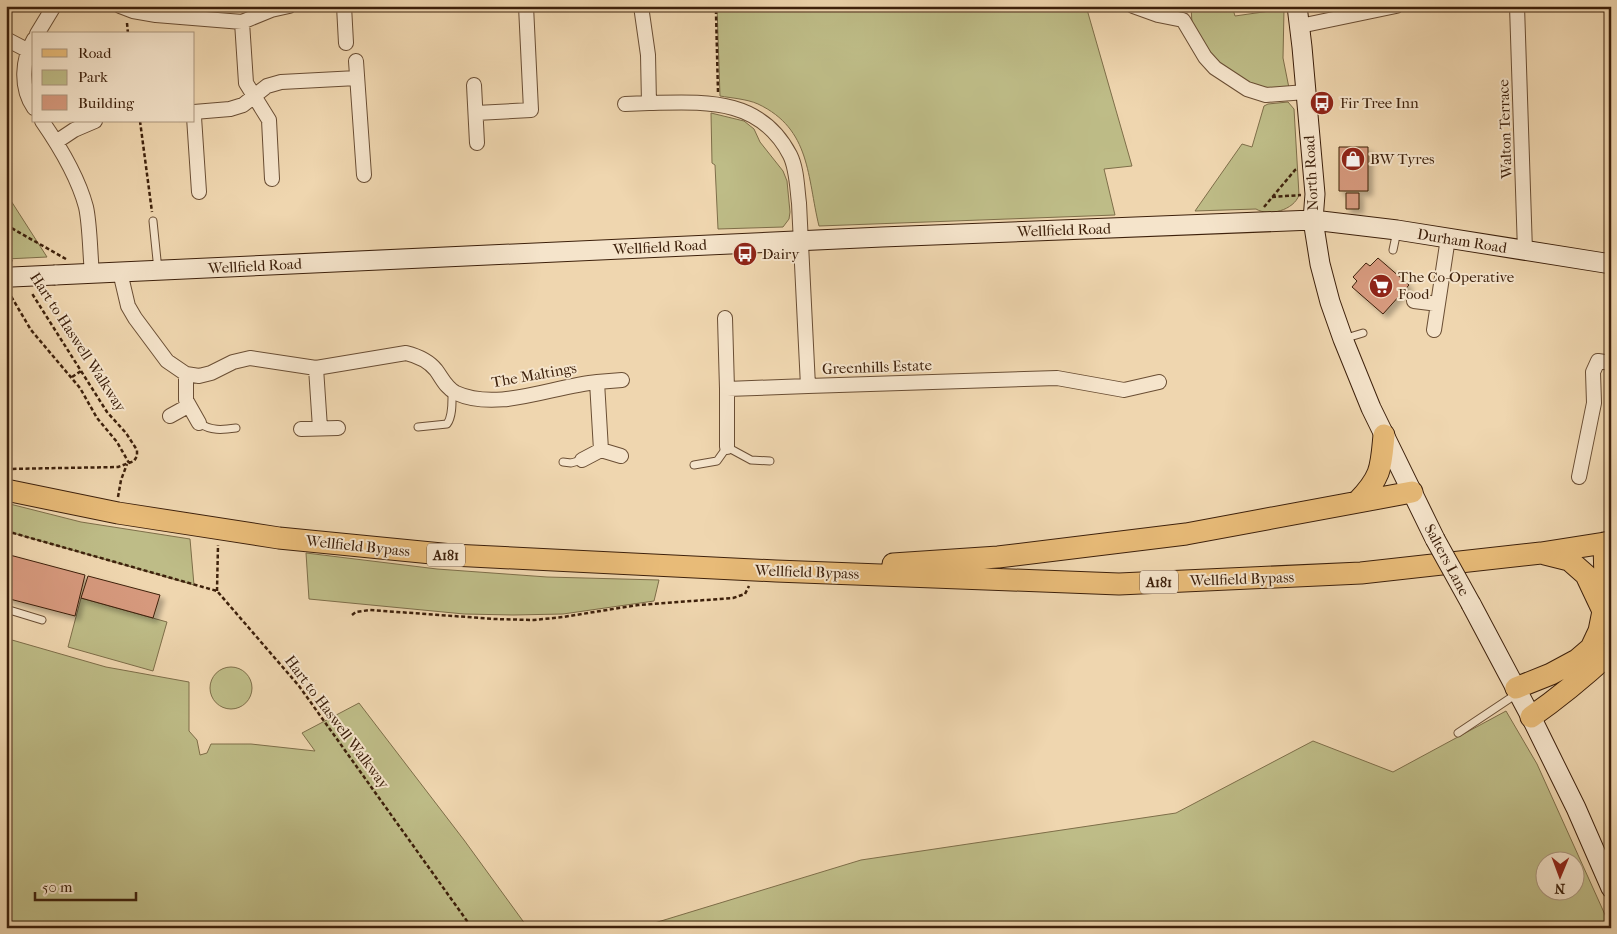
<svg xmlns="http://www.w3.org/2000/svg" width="1617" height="934" viewBox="0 0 1617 934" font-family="'IM FELL French Canon',serif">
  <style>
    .green { fill: #bebc87; stroke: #7e6e49; fill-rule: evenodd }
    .building { fill: #d6997d; stroke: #3d200b; filter: url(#shadow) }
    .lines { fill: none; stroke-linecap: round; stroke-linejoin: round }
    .lane-casing { stroke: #6a4e34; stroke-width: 9 }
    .street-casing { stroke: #6a4e34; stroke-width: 16 }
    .secondary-casing { stroke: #3d200b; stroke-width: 21 }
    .primary-casing { stroke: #3d200b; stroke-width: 23 }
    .path { stroke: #3d200b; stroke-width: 2.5; stroke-dasharray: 4 2.5; stroke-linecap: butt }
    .lane { stroke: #f5e4cb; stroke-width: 7 }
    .street { stroke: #f5e4cb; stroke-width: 14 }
    .secondary { stroke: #f5e4cb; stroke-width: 19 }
    .primary { stroke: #e8bb78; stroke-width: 21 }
    .secondary-bridge-casing { stroke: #3d200b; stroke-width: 21; stroke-linecap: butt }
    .secondary-bridge { stroke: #f5e4cb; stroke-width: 19 }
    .labels { text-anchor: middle; stroke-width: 4; stroke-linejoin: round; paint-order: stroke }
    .shield { fill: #f5e4cb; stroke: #745b45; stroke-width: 1 }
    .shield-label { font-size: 14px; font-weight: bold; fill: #3d200b }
    .poi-label { font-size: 15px; fill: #3d200b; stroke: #f5e4cb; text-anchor: start }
    .street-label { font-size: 15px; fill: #3d200b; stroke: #f5e4cb }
  </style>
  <defs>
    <filter id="shadow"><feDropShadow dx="4.5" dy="4.5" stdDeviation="2.5" flood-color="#0004"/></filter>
  </defs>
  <rect width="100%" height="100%" fill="#efd6af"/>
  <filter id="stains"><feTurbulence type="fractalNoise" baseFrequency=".004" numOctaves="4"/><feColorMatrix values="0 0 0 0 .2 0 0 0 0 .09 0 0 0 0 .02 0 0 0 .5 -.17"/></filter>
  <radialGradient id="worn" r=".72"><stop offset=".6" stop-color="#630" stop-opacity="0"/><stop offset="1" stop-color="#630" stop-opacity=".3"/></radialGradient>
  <path class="green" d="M717,6H1086L1132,166L1104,169L1115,215L819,226C807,177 811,129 758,104C747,99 731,98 720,96Z
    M1196,6H1232L1235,16L1284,9L1283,58L1289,88L1267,90L1249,86L1218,65L1192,23L1191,7Z
    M1288,102L1294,109L1299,195C1294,210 1269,217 1256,209L1195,211L1242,144L1252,147L1264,106L1268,104Z
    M711,113L744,121L754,129L760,142L783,171L787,181L790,212L789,219L783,227L718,229L715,165L712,163Z
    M6,193L47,257L6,259Z
    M6,503L81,522L190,539L194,585L6,531Z
    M306,553L437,569L547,577L659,580L654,601L563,614L513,615L464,614L309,599Z
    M81,598L167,622L153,671L68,647Z
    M12,640L106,667L189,682V731L197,740L200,755L207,753L211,744H251L315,751L302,733L359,703L464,840L528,928H6V655Z
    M210 688a21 21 0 1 1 42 0a21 21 0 1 1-42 0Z
    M1506,711L1537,764L1611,928H638L861,860L1176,813L1313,741L1393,772ZM1544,862H1574V892H1544Z"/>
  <path class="building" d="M1339,147H1368V191H1339Z
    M1346,193H1359V209H1346Z
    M1378,258L1409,285L1383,314L1352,287L1357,281L1353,277L1366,263L1370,266Z
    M6,554L85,575L75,616L6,598Z
    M88,576L160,595L153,618L81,598Z"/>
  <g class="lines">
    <g class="lane-casing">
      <path id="lane" d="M153,221L158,270
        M1393,250L1397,231
        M1343,339L1363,333
        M199,423C211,431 222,430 236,428
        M418,427L447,424C453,416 452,401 452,391
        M563,462L571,463L582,460
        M694,465L717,461L727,447L751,460L770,461
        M6,609L42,620
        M1458,733L1518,693"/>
    </g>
    <g class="street-casing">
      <path id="street" d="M120,6L133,11L156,15L242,22L271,10L289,6
        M344,6L346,43
        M641,6L648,55L649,103C704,102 760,97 790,155C797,169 797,188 799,203L808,386L1057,378L1124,390L1159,382
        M1133,6L1158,15L1183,20L1205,57L1215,68L1247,89L1266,95L1306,92
        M1517,6L1525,251
        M242,22L246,83L269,120L272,179
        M1300,26L1396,6
        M37,34L54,6
        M6,39L27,50
        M34,39C22,59 20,88 34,108
        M356,61L364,175
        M474,85L477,143
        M625,104L649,103
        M194,112L230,109L243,105L267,86L281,82L357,78
        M476,113L531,110L526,6
        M194,117L199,192
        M42,121C60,147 78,177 86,207C90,225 90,254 92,273
        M56,142L74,130L95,121
        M120,272L128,306L135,318L167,361L186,374L199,376L211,373L233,362L250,358L316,368L406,353C418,356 428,360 436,370C442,378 446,388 456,393C498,412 553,386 597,382L601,450
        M1414,301L1438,304
        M725,318L727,389
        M1434,330L1448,238
        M316,368L320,428
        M186,374V400L199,423
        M597,382L622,380
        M170,416L188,406
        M301,429L338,428
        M727,447V389L808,386
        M582,460L601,450L621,456
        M1579,477L1594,403L1593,372L1598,361L1611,363"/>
    </g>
    <g class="secondary-casing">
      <path id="secondary" d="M1297,6L1302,47L1315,194L1313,220L1320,264L1330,302L1343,339L1371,408L1435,539
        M55,275L882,237L1313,220L1397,230L1611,264
        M1471,604L1531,717L1576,808L1611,888"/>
    </g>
    <g class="primary-casing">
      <path id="primary" d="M6,490L118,513L279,538L452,555L776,571L1119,584L1361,573L1541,553L1611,542
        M1358,501C1382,476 1381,467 1384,435
        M893,564L998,557L1186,534L1412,492
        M1603,608L1605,581L1604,543
        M1516,688L1551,674L1577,660L1591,648L1599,631L1603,611L1586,575L1569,560L1545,554
        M1531,717C1560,697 1585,676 1611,652"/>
    </g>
    <path class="path" d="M127,23L128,34
      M718,92L716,13L718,6
      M140,121L152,212
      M1272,197L1301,195
      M1264,207L1295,170L1298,169
      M6,225L66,259
      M6,253L12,262
      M8,291L31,330L80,388L97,418L117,442L129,463
      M72,377L81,371
      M6,469L118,467L134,461L137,456V450L126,433L107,412L31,292
      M118,497L121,480L127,464
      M6,531L217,591L299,686L472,928
      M217,591L218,545
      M352,615L356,612L370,610L495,619L534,620L563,617L638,605L733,598L745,594L749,586"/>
    <use href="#lane" class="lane"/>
    <use href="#street" class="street"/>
    <use href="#secondary" class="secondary"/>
    <use href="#primary" class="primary"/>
    <g class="secondary-bridge-casing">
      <path id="secondary-bridge" d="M12,277L55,275
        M1435,539L1471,604"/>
    </g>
    <use href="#secondary-bridge" class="secondary-bridge"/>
  </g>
  <defs>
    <g id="bus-disc" transform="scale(1.25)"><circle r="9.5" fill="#8f2418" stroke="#f5e4cb"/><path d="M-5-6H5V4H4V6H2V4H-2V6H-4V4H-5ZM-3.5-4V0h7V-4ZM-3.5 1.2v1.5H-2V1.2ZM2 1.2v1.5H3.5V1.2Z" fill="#fff"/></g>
    <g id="shop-disc" transform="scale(1.25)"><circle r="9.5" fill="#8f2418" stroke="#f5e4cb"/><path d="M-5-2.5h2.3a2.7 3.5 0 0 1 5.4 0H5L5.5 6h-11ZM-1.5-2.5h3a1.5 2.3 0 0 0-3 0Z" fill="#fff"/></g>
    <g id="supermarket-disc" transform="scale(1.25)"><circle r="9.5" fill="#8f2418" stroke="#f5e4cb"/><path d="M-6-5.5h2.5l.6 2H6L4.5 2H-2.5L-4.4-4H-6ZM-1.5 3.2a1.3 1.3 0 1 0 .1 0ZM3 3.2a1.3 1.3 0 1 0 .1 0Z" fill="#fff"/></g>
  </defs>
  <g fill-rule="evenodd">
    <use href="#bus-disc" x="1322" y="103"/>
    <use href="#shop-disc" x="1353" y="159"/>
    <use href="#bus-disc" x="745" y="254"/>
    <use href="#supermarket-disc" x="1381" y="286"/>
  </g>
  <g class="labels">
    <g class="shield">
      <rect x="427" y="543.5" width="38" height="23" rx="4"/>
      <rect x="1140" y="570.5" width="38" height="23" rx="4"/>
    </g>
    <g class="shield-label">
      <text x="446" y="560">A181</text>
      <text x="1159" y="587">A181</text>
    </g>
    <g class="poi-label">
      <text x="1340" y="108">Fir Tree Inn</text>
      <text x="1370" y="164">BW Tyres</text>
      <text x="762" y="259">Dairy</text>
      <text x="1398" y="282">The Co-Operative<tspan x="1398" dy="17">Food</tspan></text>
    </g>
    <g class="street-label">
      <text transform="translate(1505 129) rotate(-92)" y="5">Walton Terrace</text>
      <text transform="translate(1311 173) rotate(-93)" y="5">North Road</text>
      <text transform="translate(1064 230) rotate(-2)" y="5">Wellfield Road</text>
      <text transform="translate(1462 241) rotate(9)" y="5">Durham Road</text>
      <text transform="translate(660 247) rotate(-3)" y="5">Wellfield Road</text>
      <text transform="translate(255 266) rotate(-3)" y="5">Wellfield Road</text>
      <text transform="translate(78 342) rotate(57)" y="5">Hart to Haswell Walkway</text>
      <text transform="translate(877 367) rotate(-2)" y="5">Greenhills Estate</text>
      <text transform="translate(534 375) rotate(-10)" y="5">The Maltings</text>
      <text transform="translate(358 546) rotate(6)" y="5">Wellfield Bypass</text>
      <text transform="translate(1447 560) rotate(62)" y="5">Salters Lane</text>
      <text transform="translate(807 572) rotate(2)" y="5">Wellfield Bypass</text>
      <text transform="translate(1242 579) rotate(-2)" y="5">Wellfield Bypass</text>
      <text transform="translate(337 722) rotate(53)" y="5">Hart to Haswell Walkway</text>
    </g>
  </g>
  <rect width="1617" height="934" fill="none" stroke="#efd6af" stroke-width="25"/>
  <rect x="8" y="8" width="1602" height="919" fill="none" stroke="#3d200b" stroke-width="2.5"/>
  <rect x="12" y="12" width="1592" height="909" fill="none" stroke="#3d200b"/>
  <rect x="32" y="32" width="162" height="90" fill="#f5e4cb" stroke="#ab967e"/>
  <rect x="42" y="49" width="25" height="8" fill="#e8bb78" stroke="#ab967e"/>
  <text x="78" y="58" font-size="15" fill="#3d200b">Road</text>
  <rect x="42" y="70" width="25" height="15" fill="#bebc87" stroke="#ab967e"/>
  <text x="78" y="82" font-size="15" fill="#3d200b">Park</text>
  <rect x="42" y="95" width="25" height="15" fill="#d6997d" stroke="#ab967e"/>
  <text x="78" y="108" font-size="15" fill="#3d200b">Building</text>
  <g transform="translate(1560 876) rotate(181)"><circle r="24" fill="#f5e4cb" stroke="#ab967e"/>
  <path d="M0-4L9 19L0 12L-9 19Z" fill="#8f2418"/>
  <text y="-8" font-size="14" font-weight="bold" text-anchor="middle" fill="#3d200b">N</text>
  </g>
  <path d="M35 892v8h101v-8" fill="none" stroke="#3d200b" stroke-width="2.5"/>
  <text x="42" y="892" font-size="15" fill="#3d200b" stroke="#f5e4cb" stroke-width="4" paint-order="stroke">50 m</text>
  <rect width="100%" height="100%" filter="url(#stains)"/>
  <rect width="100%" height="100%" fill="url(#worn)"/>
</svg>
